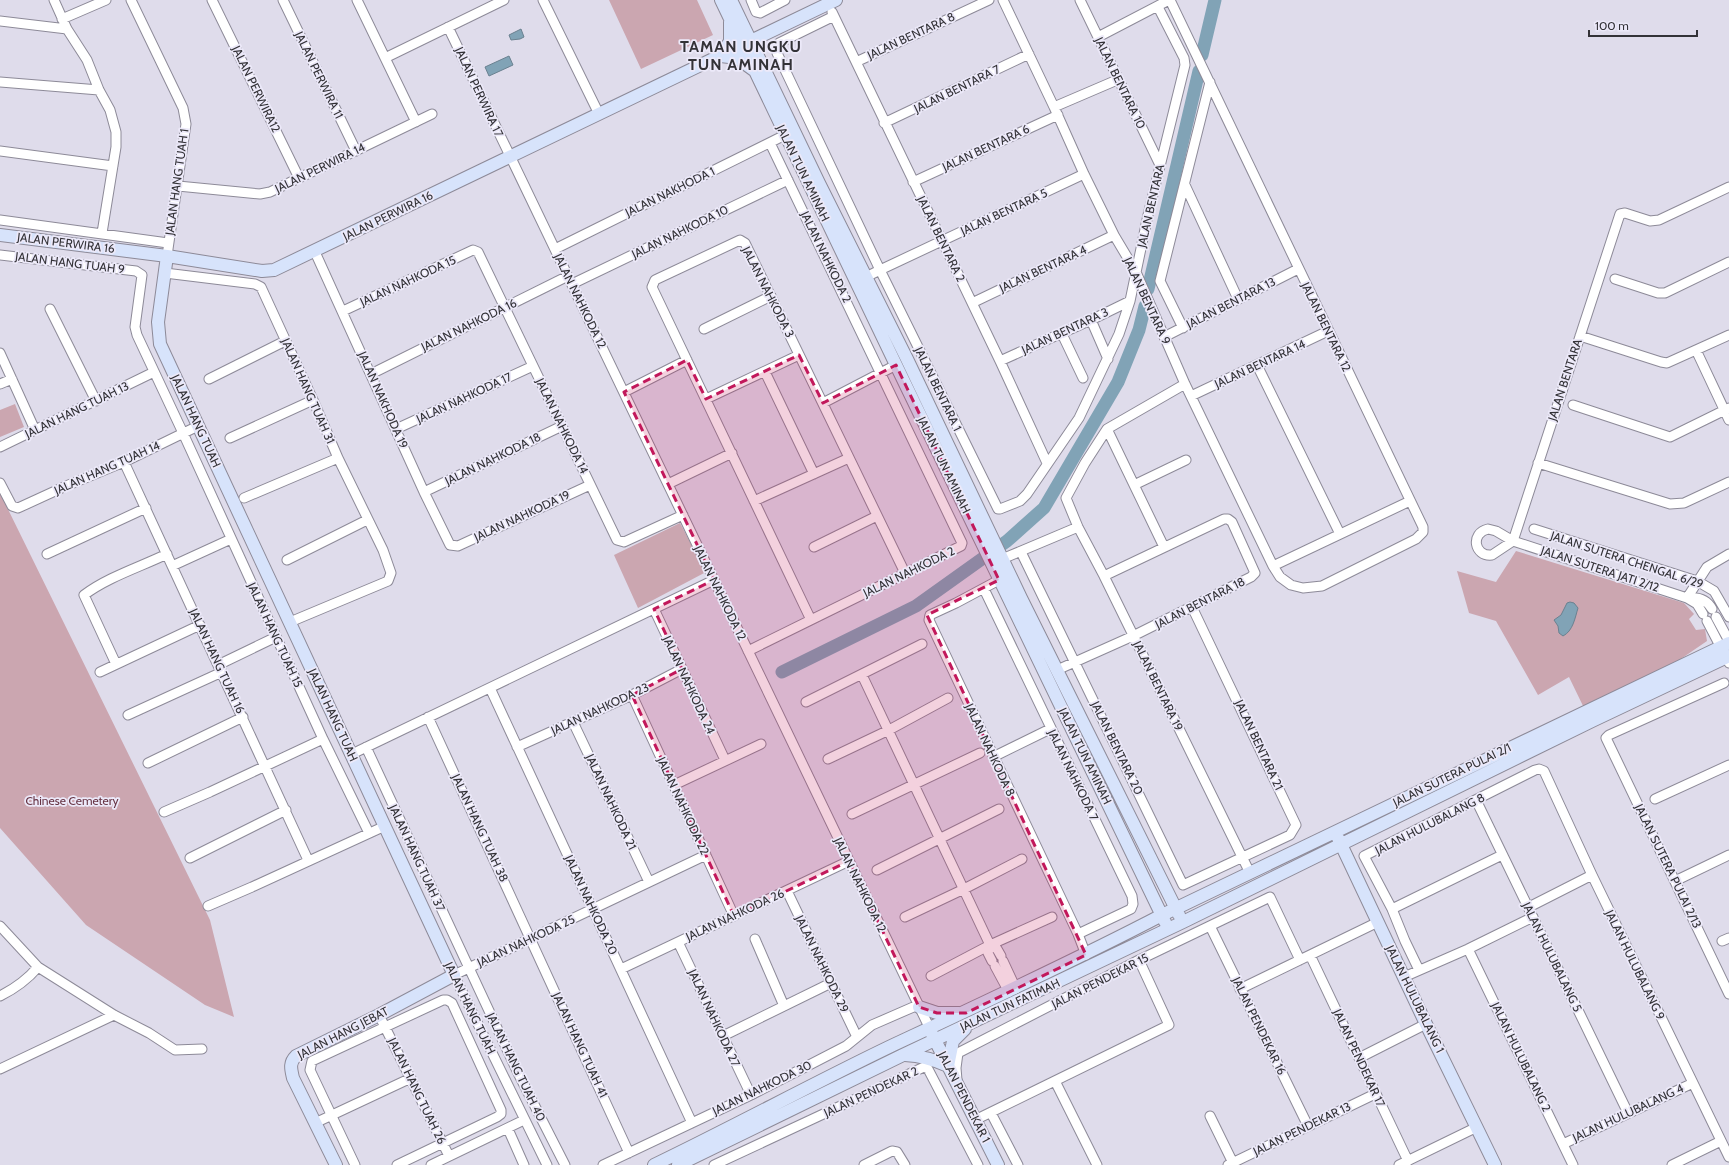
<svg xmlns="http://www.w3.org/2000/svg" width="1729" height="1165" viewBox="0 0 1729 1165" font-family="Cabin,sans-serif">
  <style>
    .green { fill: #cba6b0 }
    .water { fill: #81a3b6; stroke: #6a8190 }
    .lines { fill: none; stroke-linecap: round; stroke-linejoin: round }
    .river { stroke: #81a3b6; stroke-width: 13 }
    .street-casing { stroke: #8d8a98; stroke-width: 11 }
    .secondary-casing { stroke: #8d8a98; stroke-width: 14 }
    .street { stroke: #fff; stroke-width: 9 }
    .secondary { stroke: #d7e3fb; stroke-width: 12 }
    .marked { fill: #c2185b; fill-opacity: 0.2; stroke: #c2185b; stroke-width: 3; stroke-dasharray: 8 5; stroke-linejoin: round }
    .labels { text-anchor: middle; stroke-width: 3.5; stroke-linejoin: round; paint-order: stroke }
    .street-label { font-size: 12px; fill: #333237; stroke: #ece9f9 }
    .park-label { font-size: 12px; fill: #663343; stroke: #ece9f9 }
    .district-label { font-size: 16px; font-weight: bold; letter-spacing: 1px; fill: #333237; stroke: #ece9f9 }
  </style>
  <rect width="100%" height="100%" fill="#dfdceb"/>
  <path class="green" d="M609,0H697L713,35L641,69Z
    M15,404L24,427L0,437V410Z
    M0,493L210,920L234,1017L205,1005L86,925L0,828Z
    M680,523L706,572L638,608L614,555Z
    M1516,551L1684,603L1694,614L1689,619L1696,630L1705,629L1707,641L1669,667L1585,710L1569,677L1538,695L1496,621L1469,613L1457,571L1496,582Z"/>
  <path class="water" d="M521,29L524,37L520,39L511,40L509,35Z
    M509,56L513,65L489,76L485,67Z
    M1570,602L1574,603L1578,608C1575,618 1573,631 1563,636L1559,633L1558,626L1554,620L1561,615L1567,603Z"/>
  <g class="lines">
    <path class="river" d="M1202,55L1215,0
      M1148,289L1199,71
      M782,672L916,606L1007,541L1044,508L1118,382L1139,330L1145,306"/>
    <g class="street-casing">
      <path id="street" d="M54,0L67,29L87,60L99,90L110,110L116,132V147L102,233
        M131,0L183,108L186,124L167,256
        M212,0L299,178
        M283,0L356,151
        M357,0L416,122
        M543,0L599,114
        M751,0L756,12L760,13L785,0
        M1003,0L1054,107L1084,174L1114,235L1136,272L1185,384L1273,566L1280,577L1291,585L1303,588L1322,586L1416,539L1423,532V527L1170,0
        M1080,0L1160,165
        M832,12L1000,361L1047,463
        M834,16L779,43L777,53L880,270L1084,174
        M62,19L106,0
        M0,21L67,29
        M448,27L930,1029
        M1098,37L1169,0
        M385,58L504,0
        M856,62L989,0
        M0,82L99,90
        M1054,107L1117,80
        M884,123L1029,54
        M0,151L113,166
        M913,182L1058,115
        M1185,185L1238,299
        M178,186L260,194L270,192L432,114
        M0,220L168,243
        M555,249L785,135
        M315,252L424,492L450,545L458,546L590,485
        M0,255L136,271L142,275L135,327L137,335L183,433L323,739L369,833
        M165,273L255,284L261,287L313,400L338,458L383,550L391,573L388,581L290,622
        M866,277L880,270L998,509H1000L1020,501L1027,494L1079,418L1119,334L1130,301L1148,215L1185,65L1184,58L1158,7
        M1615,279L1658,293H1665L1729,262
        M572,284L788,180
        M972,303L1114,235
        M50,309L96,401
        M343,311L473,250L478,252L617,540L624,542L683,515
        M1091,320L1108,359
        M1183,328L1160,281L1210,82
        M704,329L771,296
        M1062,334L1083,378
        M1580,336L1661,362L1667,363L1729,335
        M1164,337L1298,269
        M1696,350L1729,420
        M0,353L35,430
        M1000,361L1091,320L1130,301
        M1257,365L1340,534
        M765,372L814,474
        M371,374L568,276
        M209,379L285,341
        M0,384L12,379
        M1185,384L1107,429L1085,463L1066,498L1078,527L1104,576L1250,873
        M624,392L687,360
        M1191,396L1328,331
        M706,399L799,355
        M823,403L896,365
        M1573,405L1670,437L1729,408
        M396,429L533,366
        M1107,429L1164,547
        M230,438L313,400
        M0,447L154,372
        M124,462L308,860
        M1538,463L1670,504L1684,503L1729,482
        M0,483L12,506L18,508L66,486L124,462L198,426
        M668,484L732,453
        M1134,485L1186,460
        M424,492L562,426
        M244,498L338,458
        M754,501L849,458
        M1488,529L1496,531L1513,541L1492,555C1474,557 1470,533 1488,529Z
        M1534,529L1697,581L1714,591L1729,617
        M814,547L877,516
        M1021,552L1183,885L1290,835L1296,825L1192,607
        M47,554L146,508
        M1002,559L1078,527
        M287,560L367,520
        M172,566L231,539
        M1273,566L1410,501
        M999,580L956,603L930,615L929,620L1078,934L1086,955
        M984,589L1132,896L1133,904L1131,909L1078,934
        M1687,598L1707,567L1729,554
        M1689,598C1699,597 1707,600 1712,609
        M654,609L725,760
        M1703,614L1697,604L1687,598L1513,541L1620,214L1625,213L1650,221L1659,220L1729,187
        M1716,617L1729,641
        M811,620L652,287L655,280L740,240L745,243L905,573
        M1707,621L1729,663
        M748,651L961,546L962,543L770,143
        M116,664L84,595C108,577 140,567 167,554
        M218,665L276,637
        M1057,670L1133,636L1251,577L1255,573L1232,522L1228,519H1224L1104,576
        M100,672L200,625
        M862,675L990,945L988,953L992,961
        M1724,683L1609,735L1606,738L1729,994
        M490,688L692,1123
        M632,695L734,916
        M806,702L922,644
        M128,715L222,672
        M428,717L629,1153
        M573,722L649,882
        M366,747L518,1073L565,1165
        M517,747L632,695L682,669
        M352,754L714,580
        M993,757L1050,729
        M828,759L889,730L948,698
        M148,763L243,717
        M674,785L761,744
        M1655,799L1729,765
        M1476,800L1628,1113
        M164,812L210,792L323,739
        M852,814L980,753
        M190,858L286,810
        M877,870L999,809
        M1675,881L1729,855
        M787,891L857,1037
        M208,906L252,887L385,826
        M1529,907L1592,875
        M1392,909L1502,855
        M905,917L964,889L1022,859
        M0,926L38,967L114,1015L149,1033L175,1050L202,1049
        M1210,926L1308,1126
        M755,939L784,1006
        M1722,941L1729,938
        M678,942L751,1095
        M990,945L997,949L1001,956
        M1468,949L1573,1165
        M1310,955L1408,1161
        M1003,961L1016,989
        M995,966L1009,992
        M621,969L849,861
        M1419,970L1405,941L1392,909L1364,856L1535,770L1539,769L1544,771L1592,875L1729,1157
        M931,976L990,945L1052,917
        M1404,977L1468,949L1533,917
        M1240,989L1378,922
        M0,996C16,988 27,980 38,967
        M382,1021L449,1156
        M723,1036L831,983
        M1359,1058L1426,1024
        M0,1069L114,1015
        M957,1080L956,1068L958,1053L1139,960L1270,897L1300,960
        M1055,1081L1097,1165
        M991,1113L1018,1165
        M1210,1116L1233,1163
        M975,1120L1169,1025L1139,960
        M315,1123L411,1078
        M508,1129L524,1165
        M1563,1144L1693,1083
        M355,1165L310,1070L312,1061L443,1000H447L452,1003L501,1110V1114L497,1117L397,1165
        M431,1165L524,1120
        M547,1165L454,975L706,855
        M603,1165L751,1095L846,1046L872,1025L918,1005
        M714,1165L924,1067L928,1069L978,1165
        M864,1165L892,1151L897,1152L905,1165
        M1228,1165L1375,1094
        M1399,1165L1477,1127
        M1672,1165L1721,1141"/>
    </g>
    <g class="secondary-casing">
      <path id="secondary" d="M721,0L896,365L1165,922
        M731,0L819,183L907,359L1021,598L1179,915
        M721,56L730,41V22
        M721,56L737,58L755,71
        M0,235L167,256L262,271L274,270L836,0
        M167,256L158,322L160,344L454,975L379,1015L296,1056C289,1063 291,1069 293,1078L336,1165
        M1338,838L1426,1024L1495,1165
        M919,1007L937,1013H959
        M932,1034L998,1165
        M905,1055C922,1056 933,1059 948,1066
        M948,1066L953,1041L965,1029
        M654,1165C733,1127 810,1085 889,1047C981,1004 1072,962 1162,915L1729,643
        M678,1165L903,1055L1183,922L1592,721L1729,656"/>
    </g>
    <use href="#street" class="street"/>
    <use href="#secondary" class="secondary"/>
  </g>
  <path class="marked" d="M799,355L823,403L896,365L999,580L927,615L1086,955L966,1013H937L919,1007L849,861L734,916L632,695L682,669L654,609L714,580L624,392L687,360L706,399Z"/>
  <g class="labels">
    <g class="street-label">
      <text transform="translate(911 36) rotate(-25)" y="4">JALAN BENTARA 8</text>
      <text transform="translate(319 75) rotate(64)" y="4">JALAN PERWIRA 11</text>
      <text transform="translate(1120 83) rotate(64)" y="4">JALAN BENTARA 10</text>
      <text transform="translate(256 89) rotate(64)" y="4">JALAN PERWIRA12</text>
      <text transform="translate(957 89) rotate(-26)" y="4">JALAN BENTARA 7</text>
      <text transform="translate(479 92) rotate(65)" y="4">JALAN PERWIRA 17</text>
      <text transform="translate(986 148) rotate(-25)" y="4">JALAN BENTARA 6</text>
      <text transform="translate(320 168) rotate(-26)" y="4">JALAN PERWIRA 14</text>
      <text transform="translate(803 173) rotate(64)" y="4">JALAN TUN AMINAH</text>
      <text transform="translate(177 182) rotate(-82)" y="4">JALAN HANG TUAH 1</text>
      <text transform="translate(670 192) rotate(-26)" y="4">JALAN NAKHODA 1</text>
      <text transform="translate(1151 206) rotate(-77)" y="4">JALAN BENTARA</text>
      <text transform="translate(1004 212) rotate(-25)" y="4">JALAN BENTARA 5</text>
      <text transform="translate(388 216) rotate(-26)" y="4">JALAN PERWIRA 16</text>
      <text transform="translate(680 232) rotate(-26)" y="4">JALAN NAHKODA 10</text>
      <text transform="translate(941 239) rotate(64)" y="4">JALAN BENTARA 2</text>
      <text transform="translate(66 243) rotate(7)" y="4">JALAN PERWIRA 16</text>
      <text transform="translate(826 257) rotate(64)" y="4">JALAN NAHKODA 2</text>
      <text transform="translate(70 263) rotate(7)" y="4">JALAN HANG TUAH 9</text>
      <text transform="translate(1043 269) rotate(-25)" y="4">JALAN BENTARA 4</text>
      <text transform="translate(408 281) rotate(-25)" y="4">JALAN NAHKODA 15</text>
      <text transform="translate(768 292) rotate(63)" y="4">JALAN NAHKODA 3</text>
      <text transform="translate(580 301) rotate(64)" y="4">JALAN NAHKODA 12</text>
      <text transform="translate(1147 301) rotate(65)" y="4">JALAN BENTARA 9</text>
      <text transform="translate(1231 303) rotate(-27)" y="4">JALAN BENTARA 13</text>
      <text transform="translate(469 325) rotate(-26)" y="4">JALAN NAHKODA 16</text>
      <text transform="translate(1326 327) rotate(64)" y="4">JALAN BENTARA 12</text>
      <text transform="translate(1065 331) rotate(-25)" y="4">JALAN BENTARA 3</text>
      <text transform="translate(1260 364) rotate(-25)" y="4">JALAN BENTARA 14</text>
      <text transform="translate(1565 380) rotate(-72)" y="4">JALAN BENTARA</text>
      <text transform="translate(938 389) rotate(64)" y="4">JALAN BENTARA 1</text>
      <text transform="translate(308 391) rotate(66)" y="4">JALAN HANG TUAH 31</text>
      <text transform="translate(464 398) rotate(-25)" y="4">JALAN NAHKODA 17</text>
      <text transform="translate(383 400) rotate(66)" y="4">JALAN NAKHODA 19</text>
      <text transform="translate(77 410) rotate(-26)" y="4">JALAN HANG TUAH 13</text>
      <text transform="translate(196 421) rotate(65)" y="4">JALAN HANG TUAH</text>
      <text transform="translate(562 426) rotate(64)" y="4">JALAN NAHKODA 14</text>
      <text transform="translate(493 459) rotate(-26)" y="4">JALAN NAHKODA 18</text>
      <text transform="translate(944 465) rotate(64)" y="4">JALAN TUN AMINAH</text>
      <text transform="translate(107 468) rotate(-24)" y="4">JALAN HANG TUAH 14</text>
      <text transform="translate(522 516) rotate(-25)" y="4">JALAN NAHKODA 19</text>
      <text transform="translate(1627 560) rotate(18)" y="4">JALAN SUTERA CHENGAL 6/29</text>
      <text transform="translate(1600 569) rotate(18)" y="4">JALAN SUTERA JATI 2/12</text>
      <text transform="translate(909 572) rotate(-26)" y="4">JALAN NAHKODA 2</text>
      <text transform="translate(720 593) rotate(64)" y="4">JALAN NAHKODA 12</text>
      <text transform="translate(1200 603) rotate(-27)" y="4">JALAN BENTARA 18</text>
      <text transform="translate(275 635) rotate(65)" y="4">JALAN HANG TUAH 15</text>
      <text transform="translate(217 661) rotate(65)" y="4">JALAN HANG TUAH 16</text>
      <text transform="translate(689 685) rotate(65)" y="4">JALAN NAHKODA 24</text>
      <text transform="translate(1158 686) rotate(64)" y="4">JALAN BENTARA 19</text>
      <text transform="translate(600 709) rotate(-25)" y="4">JALAN NAHKODA 23</text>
      <text transform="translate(333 715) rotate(65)" y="4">JALAN HANG TUAH</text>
      <text transform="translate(1259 745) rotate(65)" y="4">JALAN BENTARA 21</text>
      <text transform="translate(1117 748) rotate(64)" y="4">JALAN BENTARA 20</text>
      <text transform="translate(990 750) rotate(65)" y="4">JALAN NAHKODA 8</text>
      <text transform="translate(1085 756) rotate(64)" y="4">JALAN TUN AMINAH</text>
      <text transform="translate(1073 775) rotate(64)" y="4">JALAN NAHKODA 7</text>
      <text transform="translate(1452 775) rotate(-26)" y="4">JALAN SUTERA PULAI 2/1</text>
      <text transform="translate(611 802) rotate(65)" y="4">JALAN NAHKODA 21</text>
      <text transform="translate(683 806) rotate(65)" y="4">JALAN NAHKODA 22</text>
      <text transform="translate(1430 824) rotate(-27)" y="4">JALAN HULUBALANG 8</text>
      <text transform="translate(480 828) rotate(65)" y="4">JALAN HANG TUAH 38</text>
      <text transform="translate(417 858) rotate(65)" y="4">JALAN HANG TUAH 37</text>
      <text transform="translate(1668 866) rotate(64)" y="4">JALAN SUTERA PULAI 2/13</text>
      <text transform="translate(860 885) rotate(64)" y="4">JALAN NAHKODA 12</text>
      <text transform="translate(591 905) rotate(65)" y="4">JALAN NAHKODA 20</text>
      <text transform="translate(735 915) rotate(-25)" y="4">JALAN NAHKODA 26</text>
      <text transform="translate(526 941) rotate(-25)" y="4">JALAN NAHKODA 25</text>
      <text transform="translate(1552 957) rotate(64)" y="4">JALAN HULUBALANG 5</text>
      <text transform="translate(822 964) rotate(64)" y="4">JALAN NAHKODA 29</text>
      <text transform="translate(1635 965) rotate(64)" y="4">JALAN HULUBALANG 9</text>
      <text transform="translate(1100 981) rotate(-27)" y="4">JALAN PENDEKAR 15</text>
      <text transform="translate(1415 999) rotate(64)" y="4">JALAN HULUBALANG 1</text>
      <text transform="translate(1010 1005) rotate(-25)" y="4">JALAN TUN FATIMAH</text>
      <text transform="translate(470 1008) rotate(64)" y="4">JALAN HANG TUAH</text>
      <text transform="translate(714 1018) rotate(65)" y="4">JALAN NAHKODA 27</text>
      <text transform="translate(1259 1026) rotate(64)" y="4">JALAN PENDEKAR 16</text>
      <text transform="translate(343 1033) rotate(-27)" y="4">JALAN HANG JEBAT</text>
      <text transform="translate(580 1045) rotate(65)" y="4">JALAN HANG TUAH 41</text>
      <text transform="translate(1521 1057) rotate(64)" y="4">JALAN HULUBALANG 2</text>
      <text transform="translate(1359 1058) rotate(65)" y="4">JALAN PENDEKAR 17</text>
      <text transform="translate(516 1067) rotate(64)" y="4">JALAN HANG TUAH 40</text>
      <text transform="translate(762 1088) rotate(-26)" y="4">JALAN NAHKODA 30</text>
      <text transform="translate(417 1091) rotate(64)" y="4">JALAN HANG TUAH 26</text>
      <text transform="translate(871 1092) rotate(-25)" y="4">JALAN PENDEKAR 2</text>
      <text transform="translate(964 1097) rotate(63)" y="4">JALAN PENDEKAR 1</text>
      <text transform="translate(1628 1113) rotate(-25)" y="4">JALAN HULUBALANG 4</text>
      <text transform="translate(1302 1129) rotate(-26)" y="4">JALAN PENDEKAR 13</text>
    </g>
    <g class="park-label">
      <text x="72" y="805">Chinese Cemetery</text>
    </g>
    <g class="district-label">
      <text x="741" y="52">TAMAN UNGKU<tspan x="741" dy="18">TUN AMINAH</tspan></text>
    </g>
  </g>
  <path d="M1589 30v6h108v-6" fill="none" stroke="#333237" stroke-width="2"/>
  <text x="1595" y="30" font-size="12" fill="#333237" stroke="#ece9f9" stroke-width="3" paint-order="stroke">100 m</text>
</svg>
